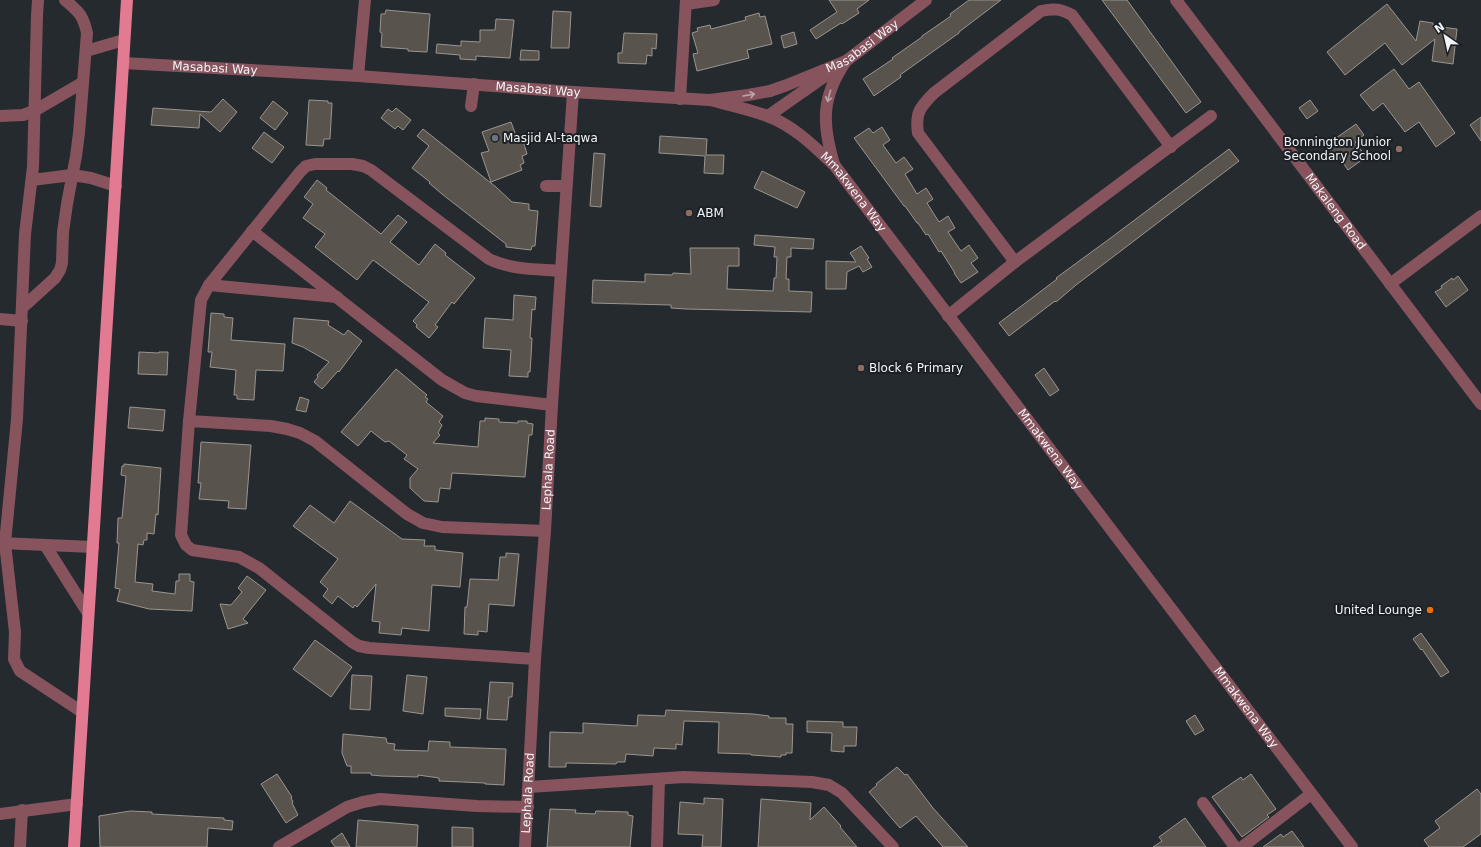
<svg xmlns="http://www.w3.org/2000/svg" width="1481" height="847" viewBox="0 0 1481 847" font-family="'DejaVu Sans',sans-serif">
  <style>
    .building { fill: #58544d; stroke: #9a958e }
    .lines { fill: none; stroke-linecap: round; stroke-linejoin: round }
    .minor { stroke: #87545e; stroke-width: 12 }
    .major { stroke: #e27a92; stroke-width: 12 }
    .oneway { stroke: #bca4ab }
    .worship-dot { fill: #6b7280; stroke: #1c2025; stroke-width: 1.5 }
    .education-dot { fill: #8d6e63; stroke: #1c2025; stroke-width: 1.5 }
    .food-dot { fill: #e8710a; stroke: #1c2025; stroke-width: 1.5 }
    .labels { text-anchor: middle; stroke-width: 4; stroke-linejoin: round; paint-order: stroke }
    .street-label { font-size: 12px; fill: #f2f5f8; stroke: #1c2025 }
    .poi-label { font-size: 12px; fill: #f2f5f8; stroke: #1c2025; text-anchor: start }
  </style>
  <rect width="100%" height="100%" fill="#252a2f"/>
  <path class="building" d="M829,0H869L857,9L859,13L842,24L841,23L816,39L810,30L837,12Z
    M969,0H1001L959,32V33L900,75L901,77L874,96L863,79L893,59L892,58L922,37V36L951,16L950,14Z
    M1102,0H1127L1201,102L1186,113Z
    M1387,4L1416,41L1420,21L1433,23V26L1457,29L1453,64L1432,61L1435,39L1402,65L1385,43L1345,75L1327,52Z
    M386,10L430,14L427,52L408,51V49L381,47L382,33L380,32L381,14H385Z
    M553,11L571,12L569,48H551Z
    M759,13L760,17L765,16L772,44L747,50L749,58L697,71L693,54L698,53L692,33L698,31L697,28L710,25L711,29L746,20L745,17Z
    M496,19L514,20L510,58L476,56V60L460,59V55L436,53L437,44L461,46V41L480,42V30H495Z
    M794,32L797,44L784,48L781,36Z
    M624,33L657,34L656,49L652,48V56L647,55L646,64L618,63V53H622Z
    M521,50L539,51V60H520Z
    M1394,69L1409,89L1419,82L1455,133L1436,147L1419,122L1405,132L1383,103L1373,111L1360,95Z
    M223,99L237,112L220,132L200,114L199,128L151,125L153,108L211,112Z
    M309,100L328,101V103H332L330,139H324L323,146L306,145Z
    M1310,100L1318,111L1307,119L1299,108Z
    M273,101L288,113L275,130L260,118Z
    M396,108L411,120L403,130L398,126L395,129L381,118L388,109L392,112Z
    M1481,117V141L1470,125Z
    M511,122L518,141L523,140L527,154L522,156L524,163L520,165L522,170L491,182L481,153L489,151L482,132Z
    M1356,124L1364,135L1355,142L1366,157L1348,170L1337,154L1334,156L1326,145Z
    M882,127L890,140L883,145L896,163L904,157L913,169L905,174L917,194L926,188L933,199L927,203L939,222L948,216L955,228L948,232L961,251L969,245L978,258L971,263L978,272L961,283L954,273H955L941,251L939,252L928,234L926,235L918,223H917L905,206H904L854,138L869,128L873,133Z
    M423,129L496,187L512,202L529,204V210L538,211L535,246H532L531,250L506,247V244L442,194L429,183L430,182L412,168L429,146L417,136Z
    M264,132L284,147L272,163L252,148Z
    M660,136L707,139L706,155H724L723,174L704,173L705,156L659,153Z
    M1229,149L1239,161L1076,285L1056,302L1055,301L1009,336L999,323L1057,279L1056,278L1112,237Z
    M594,153L605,154L601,207L590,206Z
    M762,171L805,192L797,208L754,188Z
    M317,180L327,188L326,190L381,234L398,215L407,222L390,242L419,265L435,244L446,253L445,255L475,278L454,304L452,302L435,325L438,327L429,338L416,327L417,325L413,321L429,302L373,260L357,280L315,247L325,234L303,218L313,204L304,197Z
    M755,235L814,239L813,249L791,248V257H787L786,279H789V291L812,292L811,312L686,309L671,308V305L592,303L593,280L645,282V274L672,275L673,273L691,274L690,248H739V266H728L727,289L773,291L774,278H776L777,257H774L775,247L754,245Z
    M861,246L869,258L867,259L872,267L863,272L859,266L847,272L846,289H826V261L856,262L850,253Z
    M1458,276L1468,290L1446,307L1435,292L1442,288L1441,286L1452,278L1453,280Z
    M514,295L536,297L535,310L532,309L530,338H532L531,357L530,372H528V377L509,376L511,350L483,348L485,318L513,320Z
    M211,313L224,314V317L233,318L231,340L285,344L283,371L256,370L254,400L237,399V395H234L236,370L210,367L212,352H208Z
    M294,318L329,321L328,325L344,335L348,330L362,341L339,372L338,371L322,389L314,382L318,377L317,375L329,362L303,347L292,343Z
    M139,352L159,353V352H168L167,375L138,374Z
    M1044,368L1059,390L1050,396L1035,375Z
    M396,369L427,395L425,397L428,399L426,402L443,416L439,422L442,425L438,433L440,435L433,443L478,447L480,421H485V418L499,419V422L518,423V421H527V423L533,424L532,435H529L525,477L452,473L450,489L440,488L438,502L424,501L410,488V478L418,469L404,459L407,455L389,441L385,442L371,431L358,446L341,432Z
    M300,397L309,400L306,412L296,410Z
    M130,407L165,410L163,431L128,428Z
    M201,442L251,445L246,509L228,508L229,501L199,499L201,483H198Z
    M124,464L161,468L158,515L156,514L154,534L147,533V540H144L143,545L138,544L135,582L153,584L152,591L175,594L176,581H179V574H190V581L194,582L192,611L149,609L117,601L120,589L115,588L119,543H117L118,518H122L126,476L121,475L122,466H124Z
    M350,501L402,539L425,540L424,546H435V550L463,553L460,587L432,585L429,631L402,628L401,635L379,633L380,622L372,621L376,584L357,607L355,605L353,608L338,596L332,604L323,596L328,589L320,582L338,559L293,526L310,505L334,523Z
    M506,553L519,554L514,606L489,604L487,632L478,631V635L464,634L465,607H467L470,579L498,580L500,557H506Z
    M247,576L266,590L243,619L248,623L228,629L220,604L231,605L242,592L238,588Z
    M1421,633L1449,672L1441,677L1422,649L1421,650L1413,639Z
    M315,640L352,667L331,697L293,669Z
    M352,675L372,676L370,710L350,709Z
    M407,675L427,677L423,714L403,711Z
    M490,682L513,683L512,697H509L507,720L487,719Z
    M445,708L481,709L480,719L445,716Z
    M666,710L753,714L769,716V718H786V724H793L792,753H786V755H781V757L751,755V754L718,753L719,722L684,721L682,745L676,744V749L654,748L653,756L626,754L625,762H617L616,764L566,763V767H549L550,732L583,733V723L637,726L638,715L665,716Z
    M1195,715L1204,730L1195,735L1186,721Z
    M807,721L843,722V727H857L856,746H844V752L831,751L832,733L807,732Z
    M343,734L386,738L387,743L395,744L394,750L428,751L429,741L450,742V747L506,749L504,785L485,784V783L439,781V778L418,775V777L382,776L371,775V773H351V766H347L342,753Z
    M897,767L905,775L907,774L933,808L968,847H943L916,816L900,828L869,792L877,785L876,784Z
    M277,774L292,797L291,798L293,802L292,803L298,815L286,823L261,784Z
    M1251,774L1276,809L1267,815L1269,817L1242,837L1212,797L1241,777L1243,780Z
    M1477,789L1481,794V834L1463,847H1429L1424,840L1440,828L1435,821Z
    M704,798L723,799L721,847H702L703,835L678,834L680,802L704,804Z
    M761,799L811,803L810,820L824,807L841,826L840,827L857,847H758Z
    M550,809L576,810L575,813L595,814L596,811L628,812V815L633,816L630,847H547Z
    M130,811L152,812V814L224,818V820L233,821L232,830L208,828L207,847H100L99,816Z
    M1185,818L1206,847H1153L1162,841L1159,837Z
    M358,820L418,825L417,847H356Z
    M452,827L473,828V847H452Z
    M1292,831L1304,847H1263L1281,834L1283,837Z
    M342,833L350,847H335L331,841Z"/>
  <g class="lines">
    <g class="minor">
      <path d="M38,0L37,16L33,167L25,234L17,419L5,543L15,632L14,659L20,671L82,712"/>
      <path id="s1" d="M1176,0L1481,404"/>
      <path d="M686,4L714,0"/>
      <path d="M86,51L124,40"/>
      <path id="s2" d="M123,63L358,76L573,92L710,100L748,95L770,91L787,85L846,61L926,0"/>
      <path d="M358,76L365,0"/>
      <path d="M680,99L686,0"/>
      <path id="s3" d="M710,100C729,105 749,109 767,116C793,125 815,147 835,166L1352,847"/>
      <path d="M471,106L474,84"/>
      <path d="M0,116L23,115L34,111L82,83"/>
      <path d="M768,116L828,74"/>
      <path d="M834,164C822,124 821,97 846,61"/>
      <path d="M32,180L72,175L91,178L116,186"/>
      <path d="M546,186H566"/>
      <path d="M252,231L442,380L465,393L476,396L552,405"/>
      <path d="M1015,262L918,133C915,113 920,107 934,93L1041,11C1054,8 1061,9 1072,15L1171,147"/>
      <path d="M1390,284L1481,216"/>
      <path d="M209,285L337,297"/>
      <path d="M22,308L55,278L60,270L62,263L63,232L67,204L76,156L79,133L87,33C83,15 79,12 65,0"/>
      <path d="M948,316L1015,262L1211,116"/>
      <path d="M0,319L22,321"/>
      <path d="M189,421L271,426L287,429L300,433L315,441L407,514L423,523L442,527L545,531"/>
      <path d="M0,543L93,547"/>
      <path d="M45,545L88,613"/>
      <path d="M535,659L369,648L359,646L352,642L259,568L239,557L192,550L186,545L181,535L189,421L201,300L209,285L300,172L306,166L315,164H352L363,166L371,170L489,259C511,270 537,269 561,271"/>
      <path d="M529,787L684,777L812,782L829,785L842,793L893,847"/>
      <path d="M1203,803L1235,847"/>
      <path d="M0,814L77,804"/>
      <path d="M20,847L22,810"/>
      <path d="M279,847L347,807L363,802L380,799L477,806L528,807"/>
      <path id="s4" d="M525,847L535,659L545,531L552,405L573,92"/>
      <path d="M657,847L659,779"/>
      <path d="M1242,847L1311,794"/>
    </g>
    <path class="major" d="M74,847L127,0"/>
  </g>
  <defs><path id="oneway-shaft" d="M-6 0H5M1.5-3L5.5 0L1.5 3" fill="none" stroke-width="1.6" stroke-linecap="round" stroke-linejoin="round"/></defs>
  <g class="oneway">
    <use href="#oneway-shaft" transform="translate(749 95) rotate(-10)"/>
    <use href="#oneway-shaft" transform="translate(829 96) rotate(105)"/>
  </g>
  <circle class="worship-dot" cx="495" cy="138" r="4"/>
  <g class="education-dot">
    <circle cx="1399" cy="149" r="4"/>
    <circle cx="689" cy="213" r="4"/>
    <circle cx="861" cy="368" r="4"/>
  </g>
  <circle class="food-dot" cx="1430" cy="610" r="4"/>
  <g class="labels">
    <g class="street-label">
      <text dy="4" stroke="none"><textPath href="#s2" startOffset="752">Masabasi Way</textPath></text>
      <text dy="4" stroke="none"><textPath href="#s2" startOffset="92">Masabasi Way</textPath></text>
      <text dy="4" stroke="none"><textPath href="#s2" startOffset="416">Masabasi Way</textPath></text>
      <text dy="4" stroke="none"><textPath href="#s3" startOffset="176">Mmakwena Way</textPath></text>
      <text dy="4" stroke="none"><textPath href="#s1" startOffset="265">Makaleng Road</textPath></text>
      <text dy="4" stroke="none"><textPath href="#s3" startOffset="500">Mmakwena Way</textPath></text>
      <text dy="4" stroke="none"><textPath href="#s4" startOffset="378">Lephala Road</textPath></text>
      <text dy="4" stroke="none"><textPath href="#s3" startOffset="824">Mmakwena Way</textPath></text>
      <text dy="4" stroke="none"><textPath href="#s4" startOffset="54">Lephala Road</textPath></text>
    </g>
    <g class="poi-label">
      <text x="503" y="142">Masjid Al-taqwa</text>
      <text x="1391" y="146" text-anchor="end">Bonnington Junior<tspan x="1391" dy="14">Secondary School</tspan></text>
      <text x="697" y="217">ABM</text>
      <text x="869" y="372">Block 6 Primary</text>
      <text x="1422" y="614" text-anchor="end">United Lounge</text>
    </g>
  </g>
  <g transform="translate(1445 36) rotate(326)" stroke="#1c2025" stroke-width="3" paint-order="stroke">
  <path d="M0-3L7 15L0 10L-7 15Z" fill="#f2f5f8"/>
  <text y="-6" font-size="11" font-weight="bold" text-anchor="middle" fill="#f2f5f8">N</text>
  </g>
</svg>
